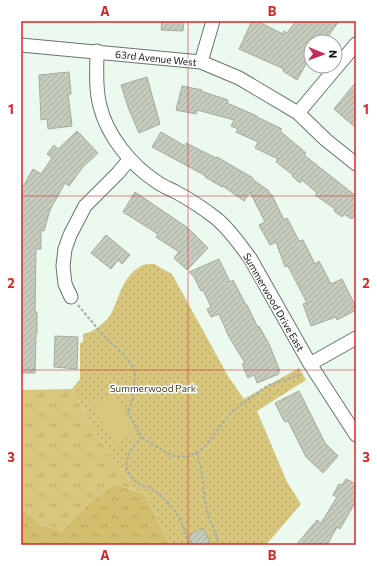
<svg xmlns="http://www.w3.org/2000/svg" width="377" height="566" viewBox="0 0 377 566" font-family="Commissioner,sans-serif">
  <style>
    .grass { fill: url(#grass-tufts) }
    .forest { fill: url(#forest-crowns) }
    .park { fill: url(#park-dots) }
    .garden { fill: #d8c67d }
    .building { fill: url(#building-hatch); stroke: #a4aa9c }
    .lines { fill: none; stroke-linecap: round; stroke-linejoin: round }
    .minor-casing { stroke: #68746b; stroke-width: 15 }
    .path { stroke: #a3aea6; stroke-width: 2; stroke-dasharray: 3 2; stroke-linecap: butt }
    .minor { stroke: #fff; stroke-width: 13 }
    .grid { fill: none; stroke: #d62828; stroke-width: 1; stroke-opacity: 0.55 }
    .labels { text-anchor: middle; stroke-width: 3; stroke-linejoin: round; paint-order: stroke }
    .street-label { font-size: 10px; fill: #151916; stroke: #fff }
    .park-label { font-size: 10px; fill: #443c19; stroke: #fff }
    .neatline { fill: none; stroke: #d62828; stroke-width: 1.5 }
    .grid-label { font-size: 13px; text-anchor: middle; font-weight: bold; fill: #d62828 }
  </style>
  <defs>
    <pattern id="grass-tufts" width="24" height="20" patternUnits="userSpaceOnUse"><rect width="24" height="20" fill="#d8c67d"/><path d="M3 7l-1-3M5 7V3M7 7l1-3M15 17l-1-3M17 17v-4M19 17l1-3" fill="none" stroke="#b8aa6b"/></pattern>
    <pattern id="forest-crowns" width="20" height="18" patternUnits="userSpaceOnUse"><rect width="20" height="18" fill="#d2be6d"/><path d="M2 6a3 3 0 1 1 6 0M12 15a3 3 0 1 1 6 0" fill="none" stroke="#b3a35e"/></pattern>
    <pattern id="park-dots" width="8" height="8" patternUnits="userSpaceOnUse"><rect width="8" height="8" fill="#d8c67d"/><path d="M2 2h.1M6 6h.1" fill="none" stroke="#b8aa6b" stroke-width="1.8" stroke-linecap="round"/></pattern>
    <pattern id="building-hatch" width="6" height="6" patternUnits="userSpaceOnUse"><rect width="6" height="6" fill="#c5cbbd"/><path d="M-1 1l2-2M0 6l6-6M5 7l2-2" fill="none" stroke="#a8aea2"/></pattern>
  </defs>
  <rect width="100%" height="100%" fill="#ebf9ef"/>
  <path class="grass" d="M72,389L96,433L136,491L115,484L92,500L63,530L42,526L21,508V390Z"/>
  <path class="forest" d="M115,484L144,494L170,545H21V508L42,526L63,530L92,500Z"/>
  <path class="park" d="M154,264L172,274L228,376L244,399L299,368L306,380L257,411L287,482L301,504L266,545H170L144,494L136,491L96,433L72,389L80,379V343L83,342V334C94,332 107,322 112,312C120,295 123,276 141,266C145,264 150,264 154,264Z"/>
  <path class="garden" d="M114,394L135,432L114,443L93,405Z"/>
  <path class="building" d="M162,21H184L183,31L161,30Z
    M252,21H257L283,34L284,31L287,33L296,21H339L324,42H311V55L297,80L283,71L284,69L239,49Z
    M69,72L71,94H68L72,126L48,129L47,119L41,120L39,75Z
    M147,77L160,124L139,133L128,107L121,85Z
    M356,82V128L334,109Z
    M182,86L202,90L201,91L228,100L227,103L257,116V117L282,129L280,131L306,153L304,155L356,196V213L352,219L344,214L342,217L334,211L335,209L315,195L317,193L302,180L300,183L292,176L293,175L276,162L278,159L255,148L258,142L236,132L238,129L231,126L234,120L197,110L196,114L176,110Z
    M77,131L98,153L83,167L69,186L65,183L50,210L44,231L41,230V249H36L35,312H37V334H36L35,373H21V190L33,169L41,174L52,158L47,154L54,145L58,149Z
    M161,132L185,146L186,143L216,158L217,157L253,178L252,179L268,190L271,195H272L284,220L287,218L299,241L303,240L315,264L319,261L331,284L342,279L356,307V310L337,320L336,317L311,326L303,304L307,303L288,266L285,267L276,242L270,245L259,225L265,222L250,192L244,201L223,186L222,187L205,177L206,176L152,147Z
    M135,192L188,228L208,248L187,270L174,258L179,252L156,237L158,234L123,212Z
    M106,235L130,255L122,264L118,260L111,269L91,253Z
    M219,259L230,282L233,280L246,305H247L258,328L259,326L269,344L280,371L278,372L279,374L257,383L254,375L248,378L242,364L245,363L229,337L219,314L211,317L207,309L211,307L203,290L201,291L194,277L189,272Z
    M55,336L78,337L77,369L54,367Z
    M299,391L325,443L338,456L323,473L306,457L288,421L285,422L283,419L275,403Z
    M346,479L356,484V501L340,529L337,527L327,545H296L317,520L321,523L337,497L333,495L339,484L342,485Z
    M203,528L210,542L203,545H193L189,535Z"/>
  <g class="lines">
    <g class="minor-casing">
      <path id="minor" d="M21,45L201,62L239,78L298,113L326,140L356,164
        M97,51C97,69 95,88 100,106C107,136 132,166 157,182C162,186 168,188 174,191C189,199 203,208 217,219C230,230 240,245 250,258L310,364L356,435
        M201,62L213,21
        M298,113L356,44
        M71,297L65,284L63,266L65,249L70,235L85,206L118,173L129,160
        M310,364L356,338"/>
    </g>
    <path class="path" d="M78,305L102,334L124,355L134,368L135,375L132,402L129,409L127,410L138,431L142,437L147,441L173,456L187,457L199,451L207,444L231,412L267,386L302,374
      M142,437C129,450 118,467 136,482C141,486 147,487 153,490C158,493 163,497 167,502C181,516 183,526 189,545
      M196,452C205,473 202,497 209,518C212,527 219,536 217,545"/>
    <use href="#minor" class="minor"/>
  </g>
  <path class="grid" d="M188,21V545M21,196H356M21,370H356"/>
  <g class="labels">
    <g class="street-label">
      <text transform="translate(156 58) rotate(6)" y="4">63rd Avenue West</text>
      <text transform="translate(274 302) rotate(60)" y="4">Summerwood Drive East</text>
    </g>
    <g class="park-label">
      <text x="153" y="392">Summerwood Park</text>
    </g>
  </g>
  <rect width="377" height="566" fill="none" stroke="#ffffff" stroke-width="44"/>
  <g transform="translate(323 54) rotate(91)"><circle r="19" fill="#ffffff" stroke="#a1a3a2"/>
  <path d="M0-3L7 15L0 10L-7 15Z" fill="#be2e56"/>
  <text y="-6" font-size="11" font-weight="bold" text-anchor="middle" fill="#151916">N</text>
  </g>
  <rect x="22" y="22" width="333" height="522" class="neatline"/>
  <g class="grid-label">
    <text x="105" y="16">A</text>
    <text x="272" y="16">B</text>
    <text x="11" y="114">1</text>
    <text x="366" y="114">1</text>
    <text x="11" y="288">2</text>
    <text x="366" y="288">2</text>
    <text x="11" y="462">3</text>
    <text x="366" y="462">3</text>
    <text x="105" y="560">A</text>
    <text x="272" y="560">B</text>
  </g>
</svg>
